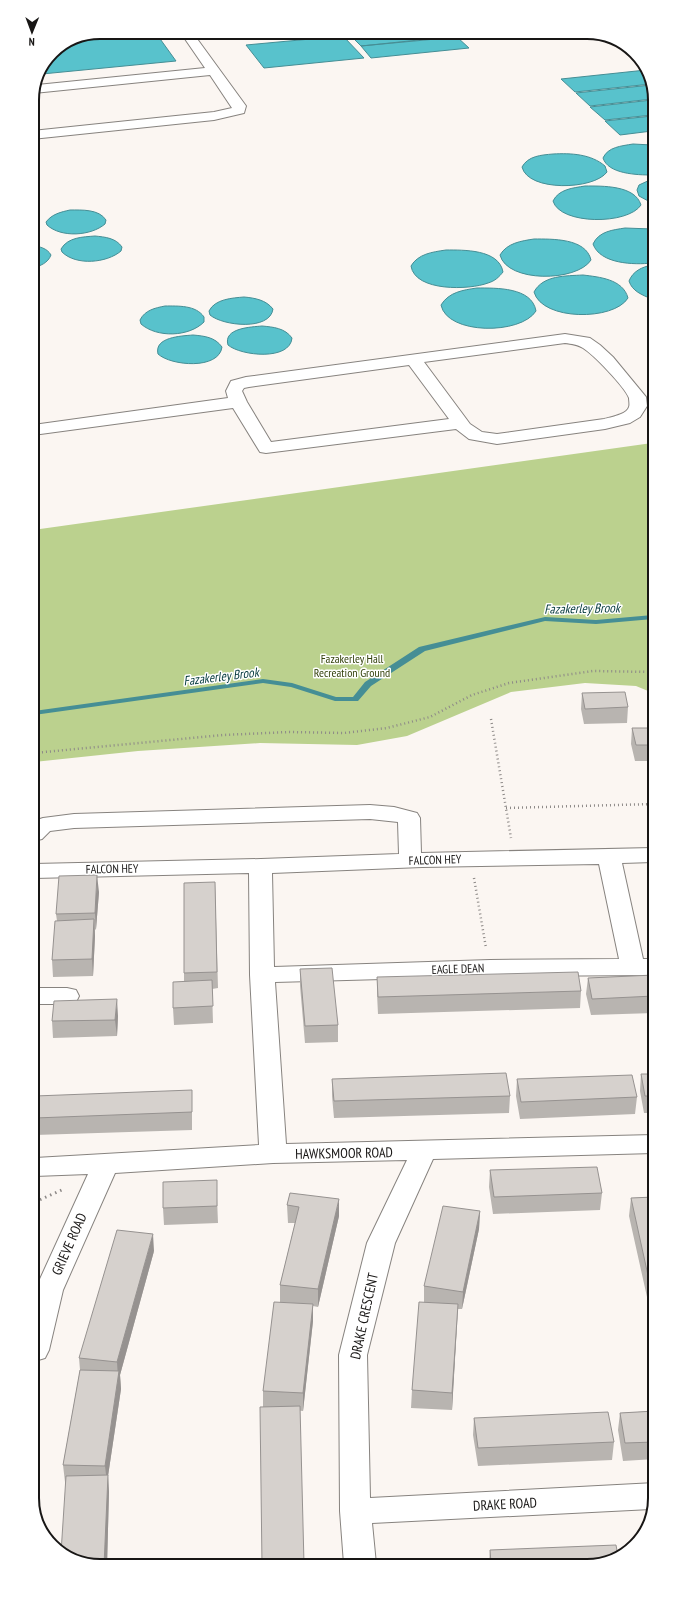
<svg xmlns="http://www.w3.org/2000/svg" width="687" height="1598" viewBox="0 0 687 1598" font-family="'PT Sans Narrow',sans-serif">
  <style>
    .green { fill: #bbd18e }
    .water { fill: #58c2cc; stroke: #458e95 }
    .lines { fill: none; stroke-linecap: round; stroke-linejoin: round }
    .stream { fill: #458e95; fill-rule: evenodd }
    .minor-casing { stroke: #87837f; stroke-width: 2 }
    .path-far1 { stroke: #8d8987; stroke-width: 2.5; stroke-dasharray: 1 3; stroke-linecap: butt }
    .path { stroke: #8d8987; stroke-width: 3; stroke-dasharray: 1.5 4; stroke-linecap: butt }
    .minor { fill: #fff; fill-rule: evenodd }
    .wall { fill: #b8b4b0 }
    .shaded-wall { fill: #969290 }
    .building { fill: #d6d1cd; stroke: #969290 }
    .labels { text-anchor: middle; stroke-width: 3; stroke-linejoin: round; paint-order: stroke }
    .park-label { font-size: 12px; fill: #34420c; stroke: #fff }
    .street-label { font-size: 12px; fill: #181615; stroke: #fff }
    .water-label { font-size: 13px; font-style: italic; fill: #04393d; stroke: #fff }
    .near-street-label { font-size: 14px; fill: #181615; stroke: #fff }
    .rim { fill: none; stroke: #181615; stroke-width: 2 }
  </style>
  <rect width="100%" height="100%" fill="#fbf6f2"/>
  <path class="green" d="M652,443L653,693L636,686L585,683L511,692L407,736L357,745L260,743L138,751L34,762L33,530Z"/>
  <path class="water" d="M454,33L457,36L361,46L350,35Z
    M158,36L176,61L42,74L52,52L74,37Z
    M343,36L364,58L264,68L246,45Z
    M457,37L469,48L371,58L361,46Z
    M646,70L651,78V84L575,92L561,79Z
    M651,85L652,99L590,106L576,93Z
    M652,100V115L605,120L590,107Z
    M652,116V131L620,135L605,121Z
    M633,144L652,145V175C637,175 608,174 603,158C608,147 621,146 633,144Z
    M553,154C571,153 591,154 605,166L607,172C594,190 528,192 522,167C528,156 541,155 553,154Z
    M652,179V203L639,196L637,190L639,185Z
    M585,186C602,186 635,185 641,205C628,225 560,225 553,201C559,189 573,188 585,186Z
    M70,210C82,210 99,209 106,220L105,224C91,236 61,238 47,225L46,222C52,214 61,212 70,210Z
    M625,228L652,229V263C634,265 600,264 593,244C599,231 613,230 625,228Z
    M95,236C105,237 116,238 122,247L121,251C107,263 76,266 62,252L61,249C68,237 83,237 95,236Z
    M534,239C552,239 586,238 591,260C577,282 507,283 500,255C507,243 521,241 534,239Z
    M32,245C40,247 47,248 51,255C48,263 40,266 33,268Z
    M446,250C463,250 499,249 503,272C499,277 495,281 488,283C470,290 415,292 411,266C418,254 432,252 446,250Z
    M652,265V299C642,295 632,291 629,281C633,271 642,267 652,265Z
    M583,275C599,277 623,279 628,298C614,321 542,321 534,292C543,275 566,276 583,275Z
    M477,288C496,288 532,287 536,311C521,335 447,335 441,305C449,292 463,290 477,288Z
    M244,297C255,298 266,300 273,309C270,331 223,326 210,315L209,311C215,299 232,298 244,297Z
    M165,306C178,306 196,305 204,317V322C189,337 157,338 141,324L140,320C145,310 155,308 165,306Z
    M262,326C273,327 285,328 292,338C290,361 241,356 228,345C223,328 251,327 262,326Z
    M193,335C204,336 215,337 222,347C219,370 171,366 158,354C154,337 181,336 193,335Z"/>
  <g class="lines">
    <path class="stream" d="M653,615V619L596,624L545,621L425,651L371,686L358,701H335L291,687L263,683L34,715V711L263,679L292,683L336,697H353L365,682L419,647L545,617L596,620Z"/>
    <g class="minor-casing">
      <path id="minor" d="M183,36H195L246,106L244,113L214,120L32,139V131L214,112L232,108L210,75L34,93L37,85L205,68Z
        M565,334L590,338L600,345L613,357L646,397L647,406L640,417L630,423L605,429L497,444L469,439L456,429L266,453L260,452L233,408L33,435V425L228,398L226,391L231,381L246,377ZM565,343C572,344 577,344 583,348C593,354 625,387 629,398C629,400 630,405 629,407C626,415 611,417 604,419L497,434L482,432L470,424L424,362ZM409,365L449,419L271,442L247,402L242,391L244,388L249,387Z
        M370,805L394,807L417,813L420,818L421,853L653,848V862L622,863L643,959H654V975L490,976L275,982L286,1144L654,1135V1153L433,1159L395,1243L367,1355L370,1498L655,1483V1498L651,1509L372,1523L376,1564H344L340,1511L339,1355L367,1243L407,1160L273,1163L115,1173L63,1290L49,1350L45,1358L35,1361V1290L88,1174L35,1176V1158L259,1145L250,975L249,873L34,878V864L261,859L399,854L398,822L370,819L74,828L50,831L42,839L34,841V821L43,818L74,814ZM599,864L619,959L490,960L274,967L272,873L422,867Z
        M34,988H67L76,990L79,996L76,1002L67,1004H34Z"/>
    </g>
    <path class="path-far1" d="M491,719L511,838
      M34,753L223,735L289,732L344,733L387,728L430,717L472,695L509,683L593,671L653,672
      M506,808L653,804
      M474,878L486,948"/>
    <path class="path" d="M35,1202L64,1189"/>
    <use href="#minor" class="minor"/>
  </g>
  <path class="wall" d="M582,693L628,707L627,723L584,724L581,709Z
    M632,728H653V761H635L631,744Z
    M215,882L218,988L212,989L213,1023L174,1025L173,1008L184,981V973Z
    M99,892L96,929L95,930V936L93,976L53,977L52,960L57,921L56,914Z
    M300,969L338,1025V1042L305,1043L300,986Z
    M654,975V1013L591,1015L586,994L588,978Z
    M377,977L581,991L580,1008L378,1014L377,994Z
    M118,1016L117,1036L53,1038L52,1021Z
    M641,1074H654V1113H644L640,1091Z
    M332,1079L510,1096L509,1113L334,1118L332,1096Z
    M517,1079L637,1097L635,1114L520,1119L516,1096Z
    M35,1096L192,1107V1130L35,1135Z
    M490,1170L602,1193L600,1210L493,1214L489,1187Z
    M290,1193L339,1216L318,1307L313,1306V1321L303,1411L263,1407V1391L280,1302V1285L295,1223H288L287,1205Z
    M654,1197V1297H647L629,1216L631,1198Z
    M217,1198L218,1223L164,1225L163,1208Z
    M480,1211L479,1229L462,1309H458L452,1410L411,1408L412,1390L424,1302V1286Z
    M154,1251L120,1375L121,1389L108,1476L109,1492L107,1566H95L65,1482L63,1465L80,1370L79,1358Z
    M655,1411V1459L623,1461L618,1430L620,1413Z
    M474,1418L614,1442L612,1460L478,1466L473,1435Z
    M490,1550L609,1562L489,1563Z"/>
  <path class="shaded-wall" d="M97,875L99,892L96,929L95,913Z
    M94,919L95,936L93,976L92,959Z
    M117,999L118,1016L117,1036L115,1020Z
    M339,1199V1216L318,1307V1289Z
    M480,1211L479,1229L462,1309L463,1292Z
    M153,1234L154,1251L120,1375L121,1389L108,1476L109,1492L107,1566H104L107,1483L105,1466L118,1378L117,1362Z
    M313,1304V1321L303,1411V1393Z
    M458,1304L457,1322L452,1410V1393Z"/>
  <path class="building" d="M625,692L628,707L585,709L582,693Z
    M632,728H653V745H636Z
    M97,875L95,913L56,914L59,876Z
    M215,882L217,972L184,973V883Z
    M94,919L92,959L52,960L55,921Z
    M332,968L338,1025L305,1026L300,969Z
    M578,972L581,991L378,997L377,977Z
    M654,975V996L592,999L588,978Z
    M212,980L213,1006L173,1008V982Z
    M117,999L115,1020L52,1021L54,1001Z
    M506,1073L510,1096L334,1101L332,1079Z
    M641,1074H654V1096H645Z
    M632,1075L637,1097L521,1102L517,1079Z
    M192,1090V1112L35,1118V1096Z
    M597,1167L602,1193L494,1197L490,1170Z
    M217,1180V1206L163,1208V1182Z
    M290,1193L339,1199L318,1289L280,1285L299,1207L287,1205Z
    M654,1197V1279L649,1280L631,1198Z
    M443,1206L480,1211L463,1292L424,1286Z
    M117,1230L153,1234L117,1362L79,1358Z
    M274,1302L313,1304L303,1393L263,1391Z
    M419,1302L458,1304L452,1393L412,1390Z
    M80,1370L119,1371L105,1466L63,1465Z
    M300,1406L304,1564L262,1565L260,1407Z
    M655,1411V1442L625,1443L620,1413Z
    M608,1412L614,1442L478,1448L474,1418Z
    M108,1475L104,1566H95L61,1553L66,1476Z
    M616,1545L618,1556L609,1562L491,1563L490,1550Z"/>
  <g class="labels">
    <g class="park-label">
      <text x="352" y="663">Fazakerley Hall<tspan x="352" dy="14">Recreation Ground</tspan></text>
    </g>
    <g class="street-label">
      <text transform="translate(435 860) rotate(-2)" y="4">FALCON HEY</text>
      <text transform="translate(112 869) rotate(-1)" y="4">FALCON HEY</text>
      <text transform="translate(458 969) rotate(-2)" y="4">EAGLE DEAN</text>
    </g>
    <g class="water-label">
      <text transform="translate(582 608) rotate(-1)" y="5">Fazakerley Brook</text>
      <text transform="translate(221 676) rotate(-7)" y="5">Fazakerley Brook</text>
    </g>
    <g class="near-street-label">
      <text transform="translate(344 1153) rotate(-1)" y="5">HAWKSMOOR ROAD</text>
      <text transform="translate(69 1244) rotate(-66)" y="5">GRIEVE ROAD</text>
      <text transform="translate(364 1316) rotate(-78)" y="5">DRAKE CRESCENT</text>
      <text transform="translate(505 1504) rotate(-3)" y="5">DRAKE ROAD</text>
    </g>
  </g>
  <path d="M0 0H687V1598H0ZM100 39H587A61 61 0 0 1 648 100V1498A61 61 0 0 1 587 1559H100A61 61 0 0 1 39 1498V100A61 61 0 0 1 100 39Z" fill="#fff" fill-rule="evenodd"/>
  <path class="rim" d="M100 39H587A61 61 0 0 1 648 100V1498A61 61 0 0 1 587 1559H100A61 61 0 0 1 39 1498V100A61 61 0 0 1 100 39Z"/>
  <g transform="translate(32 32) rotate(181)" stroke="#ffffff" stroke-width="3" paint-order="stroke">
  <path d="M0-3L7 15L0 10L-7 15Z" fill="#181615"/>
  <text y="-6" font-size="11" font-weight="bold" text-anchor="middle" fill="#181615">N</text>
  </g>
</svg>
